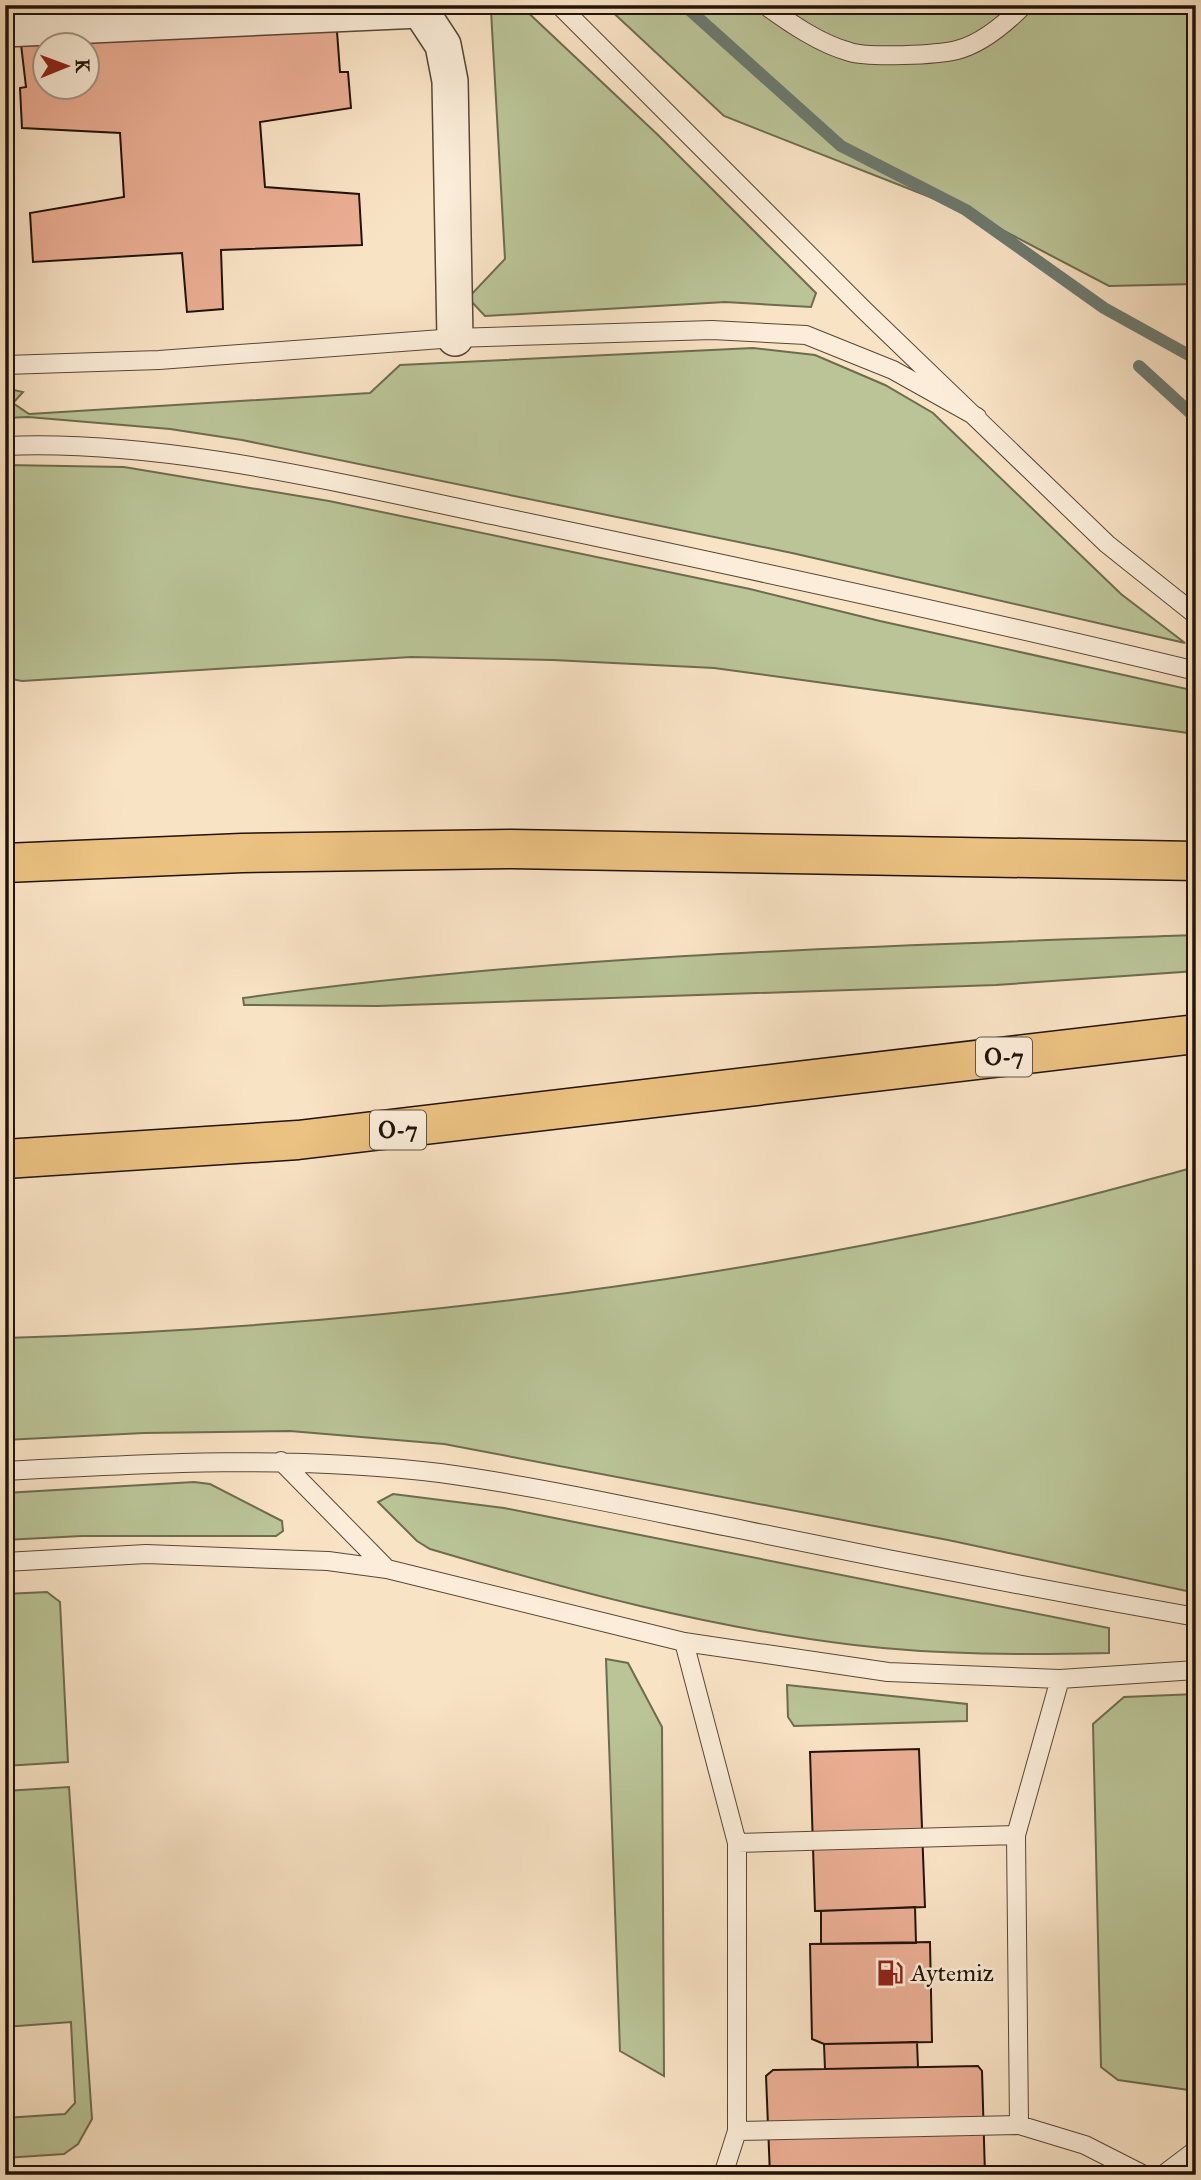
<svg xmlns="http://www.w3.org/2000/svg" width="1201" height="2180" viewBox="0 0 1201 2180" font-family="'IM FELL Great Primer',serif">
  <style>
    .green { fill: #bac497; stroke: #6e6c4f; stroke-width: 2 }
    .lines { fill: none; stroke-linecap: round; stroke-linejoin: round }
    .stream { stroke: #6c7a6f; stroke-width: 12 }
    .building { fill: #ebae94; stroke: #221307; stroke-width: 2; fill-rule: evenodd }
    .lane-casing { stroke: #584736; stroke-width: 20 }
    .street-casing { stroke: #584736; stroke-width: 38 }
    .highway-casing { stroke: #221307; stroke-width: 41 }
    .lane { stroke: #fbedd9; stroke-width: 18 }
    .street { stroke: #fbedd9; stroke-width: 35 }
    .highway { stroke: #ecc282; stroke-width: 38 }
    .labels { text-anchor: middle; stroke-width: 5; stroke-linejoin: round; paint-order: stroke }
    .shield { fill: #fbedd9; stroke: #635446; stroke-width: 2 }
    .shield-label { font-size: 23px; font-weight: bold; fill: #221307 }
    .poi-label { font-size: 24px; fill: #221307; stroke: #fbedd9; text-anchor: start }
  </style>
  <rect width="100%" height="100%" fill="#f9e3c5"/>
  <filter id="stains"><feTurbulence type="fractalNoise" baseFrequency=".00286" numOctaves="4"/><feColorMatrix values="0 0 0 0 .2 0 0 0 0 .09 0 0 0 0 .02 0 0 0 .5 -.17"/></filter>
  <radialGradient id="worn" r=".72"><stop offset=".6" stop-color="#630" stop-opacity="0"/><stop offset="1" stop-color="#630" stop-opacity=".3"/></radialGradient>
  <path class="green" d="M485,5H520L658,135L816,293L811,307L725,302L485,316L468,298L505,259L491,11Z
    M605,5H1196V284L1109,286L968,212L724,116Z
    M753,348L815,355L885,385L933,413L1121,594L1185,643L792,553L242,440L170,429L28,417L5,418V388L23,392L13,403L29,414L370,393L400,365Z
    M5,465L124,467L329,501L750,589L880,621L1196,691V734L714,668L553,660L411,657L22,681L6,678Z
    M1196,935V971L996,985L377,1006L244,1005L243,998C558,954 878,946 1196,935Z
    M1196,1167V1593L948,1540L444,1444L290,1431L144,1433L5,1440V1338C332,1328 658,1291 978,1222C1051,1207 1123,1186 1196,1167Z
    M194,1482L210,1484L282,1521L283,1531L276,1536H82L5,1540V1493Z
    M393,1494L504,1508L1109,1628V1653C1024,1655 939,1655 854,1645C711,1628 568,1590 430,1549L417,1541L378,1502Z
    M47,1592L60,1602L68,1762L5,1766V1594Z
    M606,1659L628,1663L662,1727L664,2076L620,2051Z
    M787,1685L967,1704V1721L794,1726L788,1717Z
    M1196,1694V2091L1118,2080L1101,2067L1093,1724L1124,1697Z
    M69,1787L92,2119L78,2144L64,2154L5,2158V2118L65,2114L75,2103L71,2022L5,2027V1791Z"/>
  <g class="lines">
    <path class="stream" d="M684,5L841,146L966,210L1104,308L1196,359
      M1139,366L1196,418"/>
  </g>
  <path class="building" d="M336,18L340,72H348L351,108L260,122L265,187L359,194L362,245L221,250L223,309L187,312L182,253L33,262L30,213L124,197L120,133L22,128L20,88L26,87L20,36ZM46,46H88V88H46Z
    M919,1749L925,1907L815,1911L810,1752Z
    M915,1907L916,1943L821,1944V1911Z
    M930,1942L932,2042L824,2044L812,2039L810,1944Z
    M917,2042L918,2067L825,2069L824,2044Z
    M978,2066L982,2071L985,2175H770L766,2076L773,2070Z"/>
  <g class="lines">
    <g class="lane-casing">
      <path id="lane" d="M559,5L864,310L1107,544L1196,615
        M765,5C790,23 820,44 850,52C869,58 937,55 957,50C981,44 1007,22 1024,5
        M5,365L159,360L455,338L712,330L806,335L893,370L977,417
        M5,446C168,439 351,486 511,519C740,567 968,616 1196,671
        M281,1461L387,1569
        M5,1471C150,1463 296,1455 440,1473C542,1487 643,1510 744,1530C894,1561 1045,1590 1196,1617
        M5,1562L146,1554L328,1561L387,1569L684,1642L888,1672L1060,1679L1196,1670
        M684,1642L737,1843L1016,1835L1060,1679
        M1016,1835L1019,2125
        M737,2131L1019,2125L1085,2145L1144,2175
        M723,2175L737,2131V1843
        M1163,2175L1196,2150"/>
    </g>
    <g class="street-casing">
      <path id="street" d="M5,29L420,10L443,45L450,81L455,338"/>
    </g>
    <g class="highway-casing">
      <path id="highway" d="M5,863L242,853L511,849L1196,861
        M5,1159L298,1140L1196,1034"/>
    </g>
    <use href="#lane" class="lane"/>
    <use href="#street" class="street"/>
    <use href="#highway" class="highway"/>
  </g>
  <defs>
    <g id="fuel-bare" transform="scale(2.1)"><path d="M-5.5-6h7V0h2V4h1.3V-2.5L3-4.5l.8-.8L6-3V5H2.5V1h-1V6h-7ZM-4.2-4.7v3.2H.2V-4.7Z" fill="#8f2418" stroke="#fbedd9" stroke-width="2.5" paint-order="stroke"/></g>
  </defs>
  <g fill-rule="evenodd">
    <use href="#fuel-bare" x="890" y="1973"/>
  </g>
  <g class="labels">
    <g class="shield">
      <rect x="976" y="1037.5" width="56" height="39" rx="5"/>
      <rect x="370" y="1110.5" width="56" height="39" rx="5"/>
    </g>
    <g class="shield-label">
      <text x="1004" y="1065">O-7</text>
      <text x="398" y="1138">O-7</text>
    </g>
    <g class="poi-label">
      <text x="911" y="1981">Aytemiz</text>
    </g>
  </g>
  <rect width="1201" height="2180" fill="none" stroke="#f9e3c5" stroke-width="28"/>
  <rect x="7" y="7" width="1187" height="2166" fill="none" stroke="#221307" stroke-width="3.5"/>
  <rect x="14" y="14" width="1173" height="2152" fill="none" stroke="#221307" stroke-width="2"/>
  <g transform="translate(66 66) rotate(89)"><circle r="33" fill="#fbedd9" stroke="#a49685" stroke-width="2"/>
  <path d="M0-5L12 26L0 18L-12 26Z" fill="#8f2418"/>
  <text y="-10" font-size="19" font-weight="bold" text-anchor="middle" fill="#221307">K</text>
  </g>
  <rect width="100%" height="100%" filter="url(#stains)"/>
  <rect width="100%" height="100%" fill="url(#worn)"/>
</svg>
